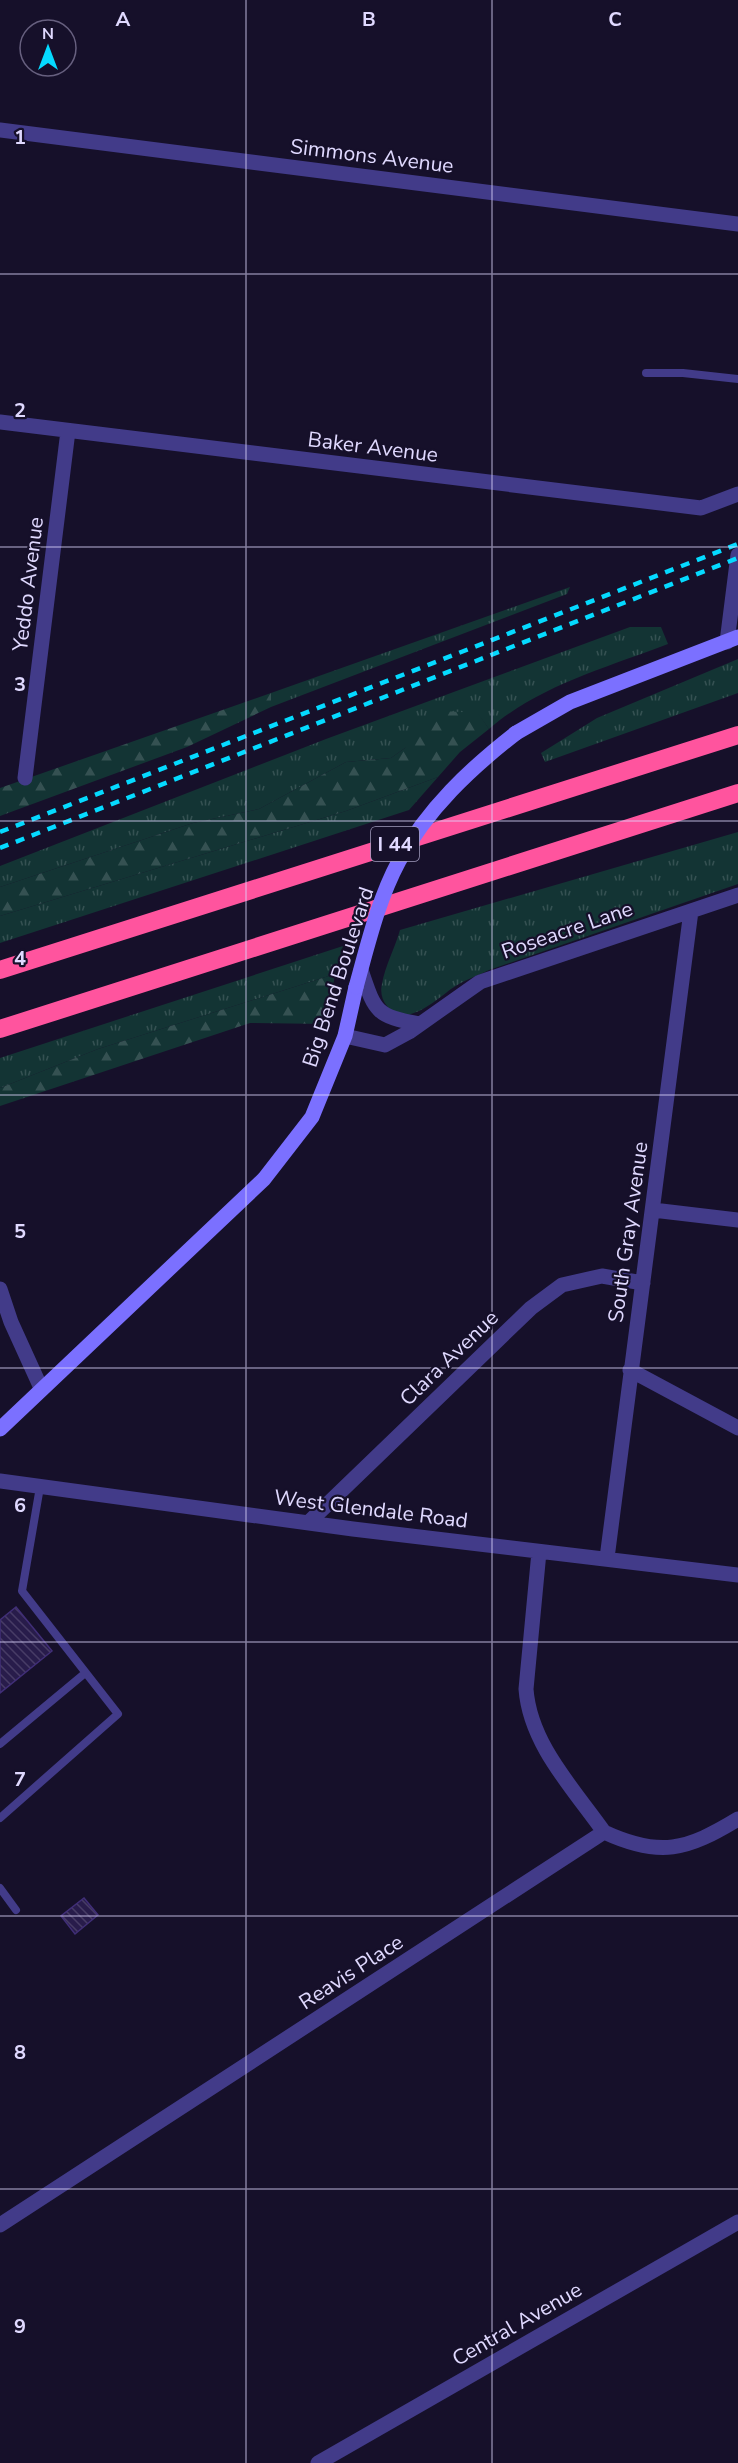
<svg xmlns="http://www.w3.org/2000/svg" width="738" height="2463" viewBox="0 0 738 2463" font-family="'Nunito Sans',sans-serif">
  <style>
    .grass { fill: url(#grass-tufts) }
    .forest { fill: url(#forest-firs) }
    .building { fill: url(#building-back-hatch); stroke: #402e77; stroke-width: 1.5 }
    .lines { fill: none; stroke-linecap: round; stroke-linejoin: round }
    .service { stroke: #423b89; stroke-width: 8 }
    .minor { stroke: #423b89; stroke-width: 15 }
    .secondary { stroke: #7b70ff; stroke-width: 15 }
    .motorway { stroke: #ff549e; stroke-width: 18 }
    .rail { stroke: #05daff; stroke-width: 4.5; stroke-dasharray: 9 8; stroke-linecap: butt }
    .secondary-bridge { stroke: #7b70ff; stroke-width: 15 }
    .grid { fill: none; stroke: #e0d9ff; stroke-width: 1.5; stroke-opacity: 0.55 }
    .labels { text-anchor: middle; stroke-width: 4.5; stroke-linejoin: round; paint-order: stroke }
    .shield { fill: #16102a; stroke: #a39dbf; stroke-width: 1.5 }
    .shield-label { font-size: 20px; font-weight: bold; fill: #e0d9ff }
    .street-label { font-size: 21px; fill: #e0d9ff; stroke: #16102a }
    .grid-label { font-size: 20px; text-anchor: middle; font-weight: bold; fill: #e0d9ff; stroke: #16102a; stroke-width: 4.5; stroke-linejoin: round; paint-order: stroke }
  </style>
  <defs>
    <pattern id="grass-tufts" width="24" height="20" patternUnits="userSpaceOnUse" patternTransform="scale(1.5)"><rect width="24" height="20" fill="#133434"/><path d="M3 7l-1-3M5 7V3M7 7l1-3M15 17l-1-3M17 17v-4M19 17l1-3" fill="none" stroke="#355152"/></pattern>
    <pattern id="forest-firs" width="22" height="20" patternUnits="userSpaceOnUse" patternTransform="scale(1.5)"><rect width="22" height="20" fill="#133434"/><path d="M5 1l3.5 6h-7zM16 11l3.5 6h-7z" fill="#355152"/></pattern>
    <pattern id="building-back-hatch" width="6" height="6" patternUnits="userSpaceOnUse" patternTransform="scale(1.5)"><rect width="6" height="6" fill="#281c4b"/><path d="M-1 5l2 2M0 0l6 6M5-1l2 2" fill="none" stroke="#473c66"/></pattern>
  </defs>
  <rect width="100%" height="100%" fill="#16102a"/>
  <path class="grass" d="M570,587L567,594L271,707V693Z
    M630,627H661L668,644C608,667 538,686 489,729L478,714L405,748L391,758L346,762L259,809L193,823L0,887V866L326,739Z
    M738,659V693L545,762L541,753L597,718Z
    M438,777L409,810L0,943V916L346,811Z
    M738,832V884L489,970C477,976 462,981 451,989C436,1000 404,1030 387,1006C382,1000 380,992 382,984C385,966 395,948 400,930Z
    M343,946L335,974L98,1049L0,1088V1058Z"/>
  <path class="forest" d="M271,693V707L187,747L0,816V788Z
    M443,711L478,713L489,729L460,752L438,777L346,811L0,916V887L193,823L259,809L346,762L391,758L405,748Z
    M335,974L327,1024L250,1023L0,1106V1088L98,1049Z"/>
  <path class="building" d="M16,1607L52,1651L0,1693V1620Z
    M84,1898L98,1915L75,1934L61,1916Z"/>
  <g class="lines">
    <path class="service" d="M646,373H683L738,379
      M0,1744L84,1674
      M0,1818L118,1714L22,1591L40,1487
      M0,1888L16,1910"/>
    <path class="minor" d="M0,130L738,224
      M0,422L701,508L738,494
      M727,642L738,555
      M25,778L68,431
      M361,970C375,1011 375,1016 419,1024
      M345,1036L385,1045L409,1032L480,982L738,895
      M653,1210L738,1220
      M0,1289L11,1322L41,1388
      M630,1370L738,1428
      M0,1481L353,1529L738,1575
      M308,1523L531,1308L562,1285L602,1276L643,1283
      M539,1552L526,1689C530,1744 573,1788 604,1832
      M607,1558L691,911
      M0,2225L604,1832C660,1858 687,1850 738,1819
      M318,2463L738,2222"/>
    <path class="secondary" d="M516,733L570,702L738,637
      M0,1429L264,1179L312,1117L345,1036L356,987"/>
    <path class="motorway" d="M0,970L738,735
      M0,1029L738,793"/>
    <path class="rail" d="M0,832L738,544
      M0,848L738,558"/>
    <path class="secondary-bridge" d="M356,987C368,944 378,900 399,861C427,809 471,768 516,733"/>
  </g>
  <path class="grid" d="M246,0V2463M492,0V2463M0,274H738M0,547H738M0,821H738M0,1095H738M0,1368H738M0,1642H738M0,1916H738M0,2189H738"/>
  <g class="labels">
    <rect class="shield" x="371" y="827" width="48" height="34" rx="4.5"/>
    <g class="shield-label">
      <text x="395" y="851">I 44</text>
    </g>
    <g class="street-label">
      <text transform="translate(372 156) rotate(7)" y="7">Simmons Avenue</text>
      <text transform="translate(373 447) rotate(7)" y="7">Baker Avenue</text>
      <text transform="translate(28 584) rotate(-83)" y="7">Yeddo Avenue</text>
      <text transform="translate(567 930) rotate(-19)" y="7">Roseacre Lane</text>
      <text transform="translate(338 977) rotate(-72)" y="7">Big Bend Boulevard</text>
      <text transform="translate(628 1232) rotate(-82)" y="7">South Gray Avenue</text>
      <text transform="translate(449 1358) rotate(-44)" y="7">Clara Avenue</text>
      <text transform="translate(371 1509) rotate(7)" y="7">West Glendale Road</text>
      <text transform="translate(351 1972) rotate(-33)" y="7">Reavis Place</text>
      <text transform="translate(517 2324) rotate(-30)" y="7">Central Avenue</text>
    </g>
  </g>
  <g class="grid-label">
    <text x="123" y="26">A</text>
    <text x="369" y="26">B</text>
    <text x="615" y="26">C</text>
    <text x="20" y="144">1</text>
    <text x="20" y="417">2</text>
    <text x="20" y="691">3</text>
    <text x="20" y="965">4</text>
    <text x="20" y="1238">5</text>
    <text x="20" y="1512">6</text>
    <text x="20" y="1786">7</text>
    <text x="20" y="2059">8</text>
    <text x="20" y="2333">9</text>
  </g>
  <g transform="translate(48 48)"><circle r="28" fill="#16102a" stroke="#67607f" stroke-width="1.5"/>
  <path d="M0-4.5L10 22L0 15L-10 22Z" fill="#05daff"/>
  <text y="-9" font-size="16" font-weight="bold" text-anchor="middle" fill="#e0d9ff">N</text>
  </g>
</svg>
